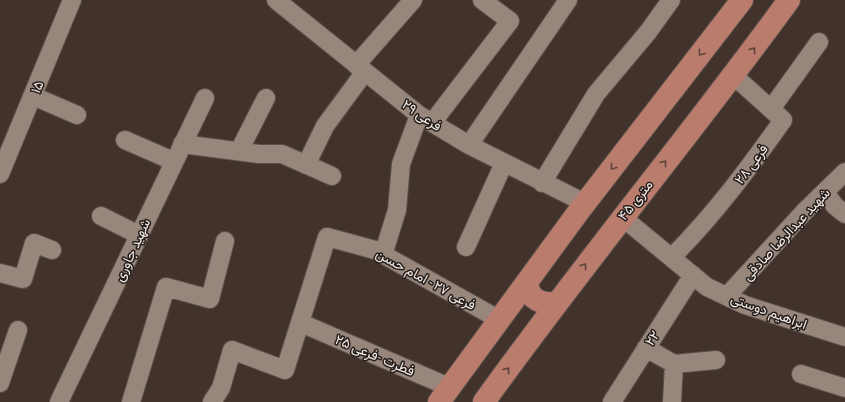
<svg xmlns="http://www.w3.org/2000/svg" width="845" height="402" viewBox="0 0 845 402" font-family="'PT Sans Narrow',Vazirmatn,sans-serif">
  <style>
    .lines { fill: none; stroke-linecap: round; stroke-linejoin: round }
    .minor-casing { stroke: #5c514a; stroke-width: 20 }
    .major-casing { stroke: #5c514a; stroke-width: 24 }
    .minor { stroke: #96867b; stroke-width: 18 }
    .major { stroke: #b97c6d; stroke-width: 22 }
    .oneway { stroke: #5f423b }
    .labels { text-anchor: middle; stroke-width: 3; stroke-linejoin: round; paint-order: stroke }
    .street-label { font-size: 14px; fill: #f3eae5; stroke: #231c19 }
  </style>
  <rect width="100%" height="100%" fill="#41332b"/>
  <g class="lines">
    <g class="minor-casing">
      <path id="minor" d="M276,0L419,115L469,145L585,203
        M356,65L413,0
        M33,96L77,115
        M771,109L819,42
        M432,123L510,21L482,0
        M125,140L173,161
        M182,144L259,154H282L332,176
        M469,145L568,0
        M239,151L266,98
        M306,165L325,126L364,73
        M0,174L72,0
        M542,183L596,94L648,32L671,0
        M825,192L835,206L845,214
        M101,216L139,235
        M622,217L707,287L745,305L845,337
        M466,247L504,163
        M383,255L397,210L401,164L419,115
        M672,257C714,215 749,168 783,120L733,75
        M0,273L23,279L34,243L52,250
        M727,296L804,212L845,172
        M301,323L449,387
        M646,348L674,364L672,402
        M674,364L716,360
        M801,374L845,388
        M0,383L18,330
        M59,402L205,98
        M131,402L166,287L210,299L225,241
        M212,402L221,388L232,350L285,370L327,237L375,250L500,320
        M612,402L693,275"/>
    </g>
    <g class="major-casing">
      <path id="major" d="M527,282C529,300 540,304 557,303
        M439,402L579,211L742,0
        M484,402C582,265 690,136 789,0"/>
    </g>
    <use href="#minor" class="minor"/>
    <use href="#major" class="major"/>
  </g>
  <defs><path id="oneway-chevron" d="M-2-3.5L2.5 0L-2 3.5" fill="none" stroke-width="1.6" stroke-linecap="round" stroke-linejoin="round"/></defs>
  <g class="oneway">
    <use href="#oneway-chevron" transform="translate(753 50) rotate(-54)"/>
    <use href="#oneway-chevron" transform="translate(701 53) rotate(128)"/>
    <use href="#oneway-chevron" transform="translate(664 163) rotate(-52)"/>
    <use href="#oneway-chevron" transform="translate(613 167) rotate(128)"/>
    <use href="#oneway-chevron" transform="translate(584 266) rotate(-53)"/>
    <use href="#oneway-chevron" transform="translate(507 370) rotate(-54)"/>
  </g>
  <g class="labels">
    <g class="street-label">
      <text transform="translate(37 87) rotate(-67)" y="5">۱۵</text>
      <text transform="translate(422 115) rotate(34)" y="5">فرعی ۲۹</text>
      <text transform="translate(751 164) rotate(-53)" y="5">فرعی ۲۸</text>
      <text transform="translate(635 200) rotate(-52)" y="5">۴۵ متری</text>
      <text transform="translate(786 234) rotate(-47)" y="5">شهید عبدالرضا صادقی</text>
      <text transform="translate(132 250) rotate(-65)" y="5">شهید جاوری</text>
      <text transform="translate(426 279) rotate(29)" y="5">فرعی ۲۷ - امام حسن</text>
      <text transform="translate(769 311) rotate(20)" y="5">ابراهیم دوستی</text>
      <text transform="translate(652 338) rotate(-57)" y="5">۲۲</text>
      <text transform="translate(375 355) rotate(23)" y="5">فطرت -فرعی ۲۵</text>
    </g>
  </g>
</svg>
